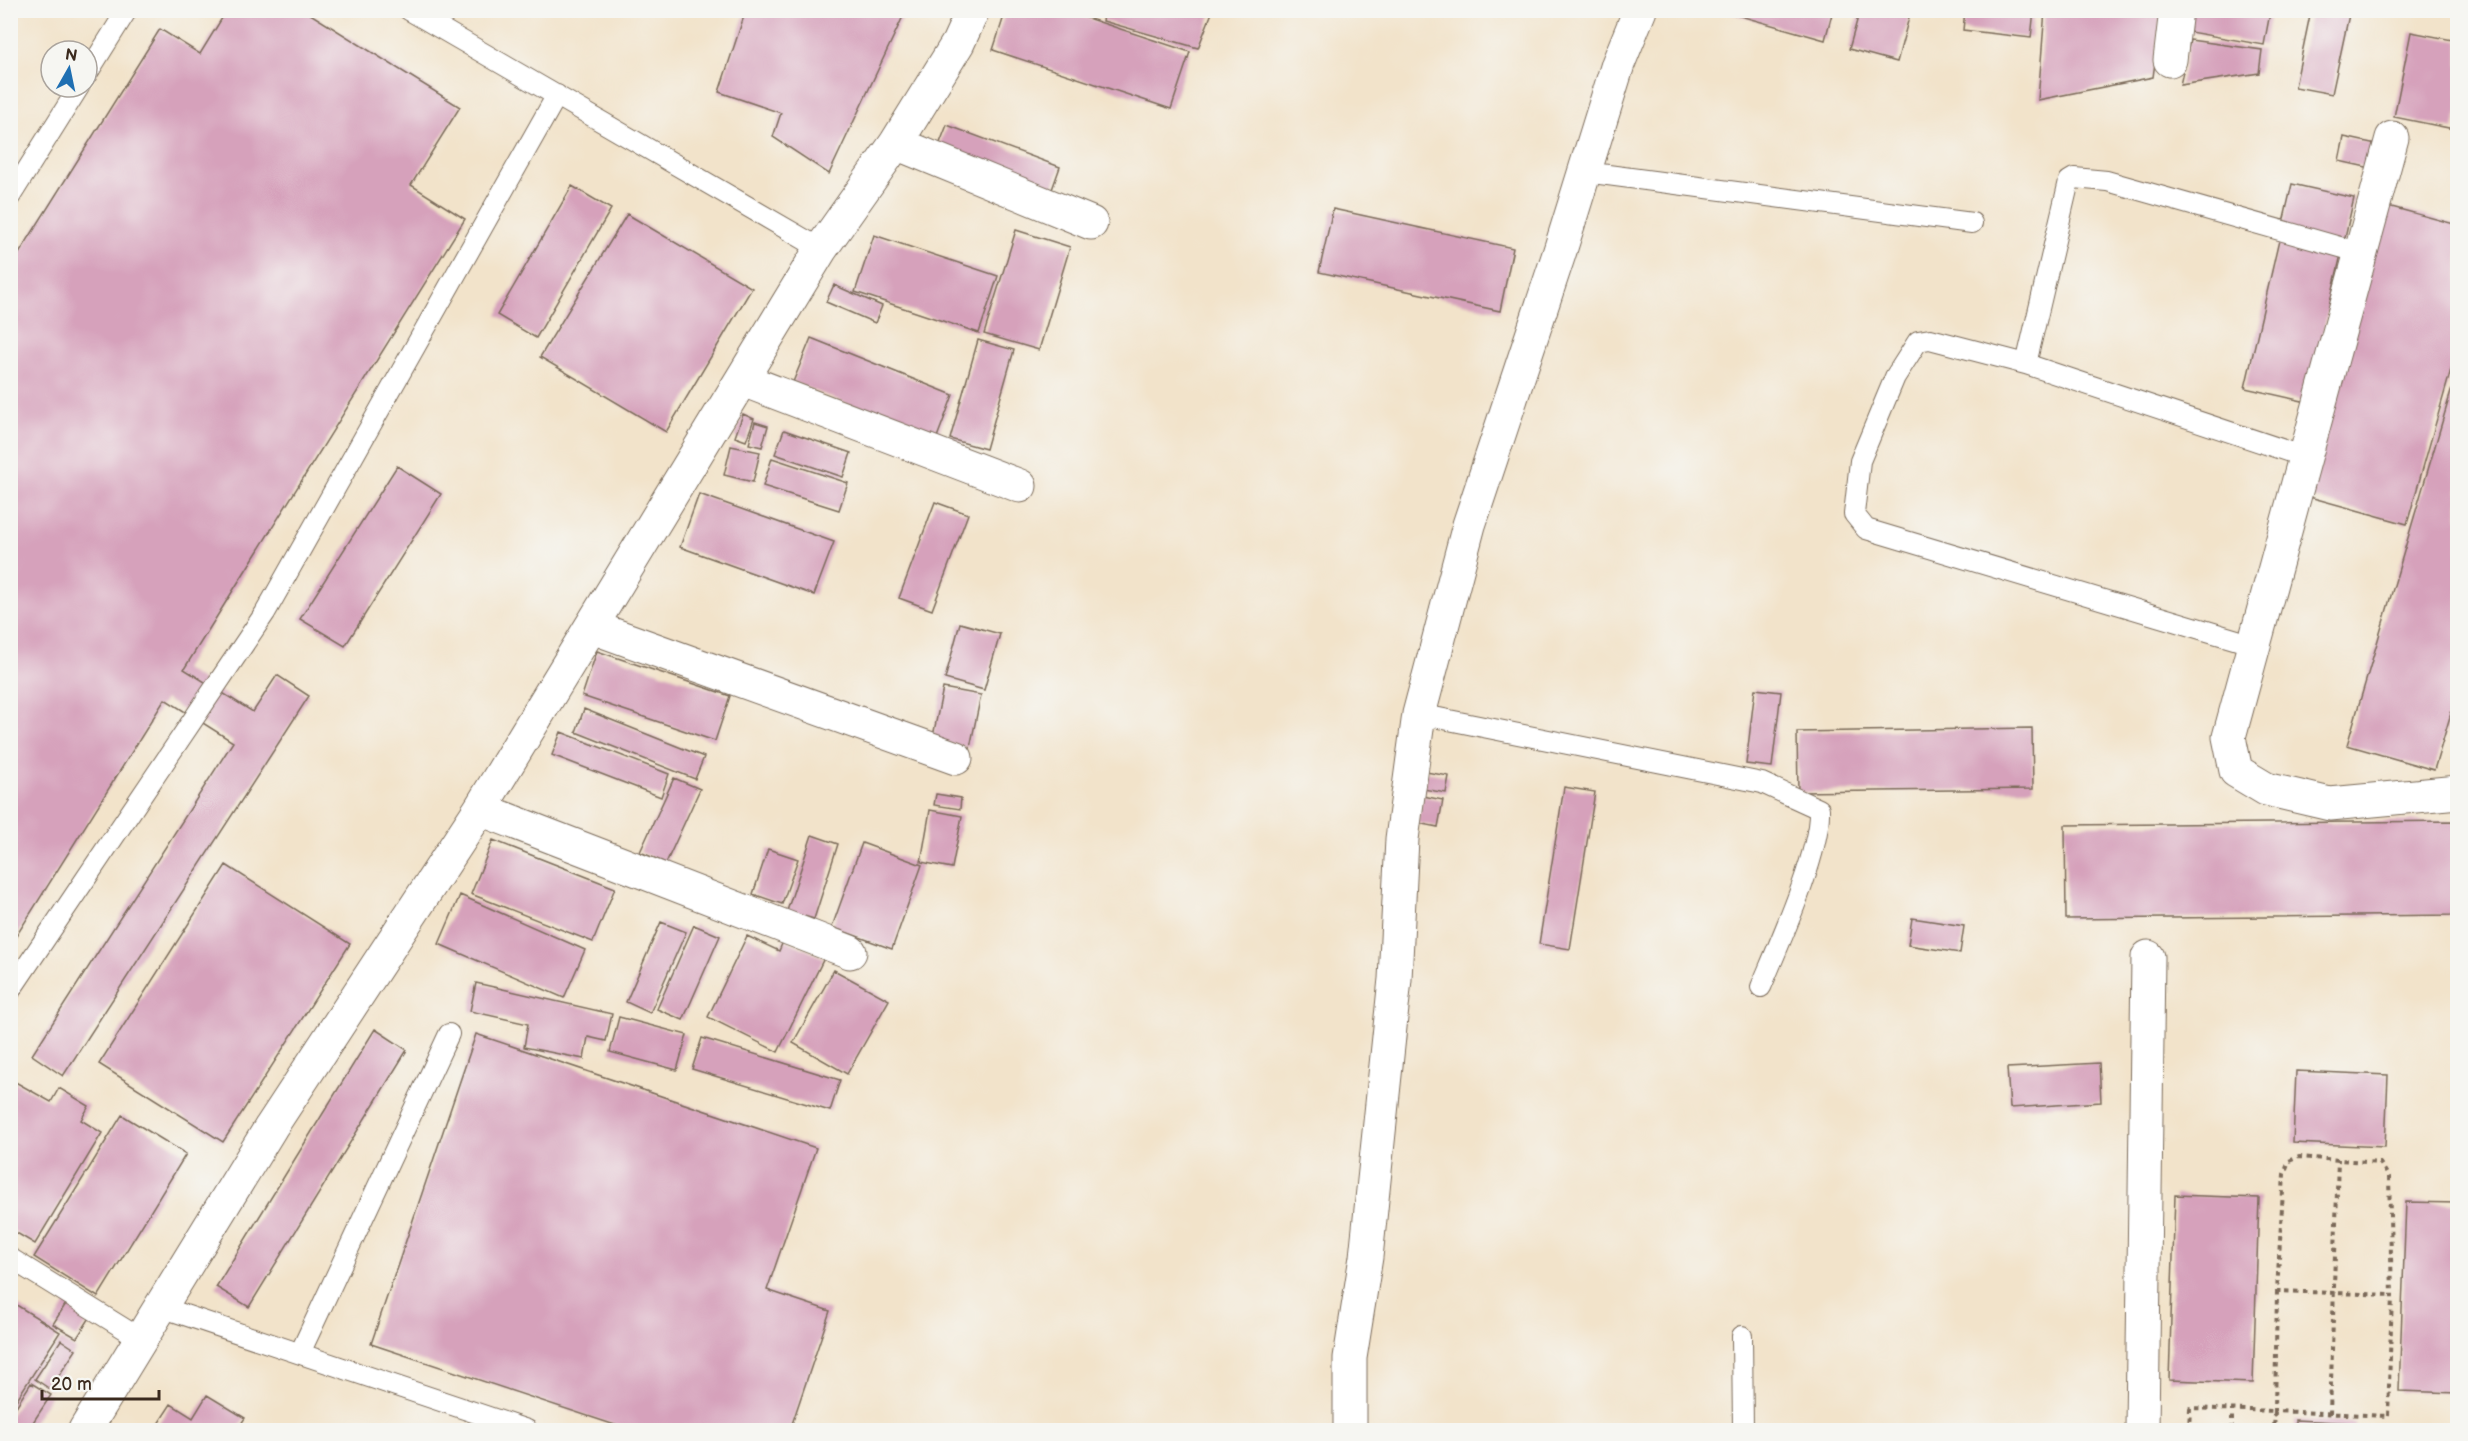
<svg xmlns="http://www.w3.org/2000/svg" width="2468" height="1441" viewBox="0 0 2468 1441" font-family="'Balsamiq Sans',sans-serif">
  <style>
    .building { fill: #d6a1bb }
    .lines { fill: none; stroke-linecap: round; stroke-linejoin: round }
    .service-casing { stroke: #7b6b5a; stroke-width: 22 }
    .minor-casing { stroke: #7b6b5a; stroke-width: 35 }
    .path { stroke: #7b6b5a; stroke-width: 4; stroke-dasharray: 4.5 4.5; stroke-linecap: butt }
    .service { stroke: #fff; stroke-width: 20 }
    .minor { stroke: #fff; stroke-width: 33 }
  </style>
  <rect width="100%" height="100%" fill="#f6f6f2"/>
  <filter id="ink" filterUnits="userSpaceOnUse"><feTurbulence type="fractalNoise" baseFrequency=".0167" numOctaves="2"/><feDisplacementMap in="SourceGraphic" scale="12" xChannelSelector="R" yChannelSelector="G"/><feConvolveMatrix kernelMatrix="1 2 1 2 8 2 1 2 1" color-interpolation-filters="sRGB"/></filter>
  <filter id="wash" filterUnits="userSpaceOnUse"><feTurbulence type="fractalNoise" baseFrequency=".008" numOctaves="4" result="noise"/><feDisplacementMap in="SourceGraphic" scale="24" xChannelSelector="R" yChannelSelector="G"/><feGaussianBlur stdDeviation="1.35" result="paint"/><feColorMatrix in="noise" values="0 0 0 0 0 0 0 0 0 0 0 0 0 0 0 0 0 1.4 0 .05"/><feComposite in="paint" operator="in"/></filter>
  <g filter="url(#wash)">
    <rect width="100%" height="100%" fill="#f2e3ca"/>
    <g id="blocks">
      <path class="building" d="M227,10H304L460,107L411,185L465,219L184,669L253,712L277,675L309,696L63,1076L32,1055L233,742L165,699L10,946V268L160,29L200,54Z
        M746,10H906L829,174L773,137L781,113L719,92Z
        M1006,10H1063L1190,52L1171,109L993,50Z
        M1105,10H1213L1198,48L1103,21Z
        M1719,10H1833L1825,40Z
        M1860,10H1911L1897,62L1849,49Z
        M1965,10H2034L2031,38L1963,30Z
        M2045,10H2162L2153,77L2038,100Z
        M2188,10L2270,13L2264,45L2184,31Z
        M2311,10H2350L2332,94L2295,87Z
        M2411,32L2458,41V110L2454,129L2394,117Z
        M2190,40L2262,50L2259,73L2180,85Z
        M947,125L1060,167L1050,195L936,153Z
        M2344,137L2404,150L2398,174L2339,161Z
        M2292,184L2354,198L2307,402L2245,388Z
        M572,186L611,209L536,338L497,315Z
        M2366,200L2458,225V345L2407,524L2284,490Z
        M1333,209L1513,248L1500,311L1319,272Z
        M627,214L752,288L666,432L540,357Z
        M1016,230L1070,247L1039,350L984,334Z
        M874,235L998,276L979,333L855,292Z
        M834,285L882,306L875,323L826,302Z
        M811,338L953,395L936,440L793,382Z
        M978,340L1014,350L986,449L950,439Z
        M2458,368V690L2434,770L2347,745Z
        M743,414L754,419L746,441L735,437Z
        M755,422L768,426L762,447L749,444Z
        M784,430L851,453L843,477L775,454Z
        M731,446L760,452L753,482L724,475Z
        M772,458L848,483L839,510L763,486Z
        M397,466L441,494L345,646L300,619Z
        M699,494L834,542L814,595L680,547Z
        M935,502L968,514L932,610L899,598Z
        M960,623L1000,634L984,690L945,679Z
        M597,651L730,696L715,741L582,696Z
        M943,688L981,695L970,748L932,741Z
        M1755,689L1781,692L1772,767L1746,764Z
        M584,709L704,757L695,779L576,732Z
        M2032,728L2033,789L1798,792L1797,732Z
        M561,732L669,774L661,797L552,755Z
        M1426,772L1449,776L1446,793L1423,789Z
        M674,778L700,789L666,863L640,852Z
        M1564,787L1595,792L1570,949L1539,944Z
        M936,794L961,798L960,809L934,805Z
        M1423,796L1443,800L1438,827L1417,823Z
        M930,810L962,816L952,868L921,862Z
        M2458,821V915L2066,919L2065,825Z
        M812,835L838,844L814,919L787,911Z
        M493,840L615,888L593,942L471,894Z
        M862,843L922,865L892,949L832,927Z
        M768,849L798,859L782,904L753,894Z
        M226,865L350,944L223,1142L99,1064Z
        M460,895L585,950L564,998L439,944Z
        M1912,918L1964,926L1960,953L1908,945Z
        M661,922L686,932L650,1013L626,1002Z
        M694,925L720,936L683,1020L657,1009Z
        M747,936L779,951L784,939L824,958L778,1052L708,1017Z
        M834,970L889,1000L847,1074L793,1043Z
        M476,983L612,1014L606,1041L588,1037L584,1059L524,1047L528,1024L470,1011Z
        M619,1017L687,1035L677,1070L610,1052Z
        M375,1029L407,1050L249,1307L216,1287Z
        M476,1034L816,1148L767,1290L830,1311L790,1430H630L371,1344Z
        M702,1038L840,1080L830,1111L692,1069Z
        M2099,1063L2101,1102L2010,1108L2007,1068Z
        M2296,1071L2388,1075L2385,1147L2293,1143Z
        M10,1079L51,1102L59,1088L89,1106L81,1120L102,1133L35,1244L10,1229Z
        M122,1115L186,1154L98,1297L34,1257Z
        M2175,1195L2259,1198L2253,1383L2169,1380Z
        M2406,1202L2458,1203V1393L2399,1391Z
        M10,1301L60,1332L10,1410Z
        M67,1302L91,1316L77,1338L53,1324Z
        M61,1340L76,1350L50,1389L35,1379Z
        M31,1383L51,1395L28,1430H14L10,1428V1416Z
        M207,1395L245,1418L237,1430H154L171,1404L193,1418Z
        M2295,1420L2355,1423V1430H2295Z"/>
    </g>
  </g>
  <g filter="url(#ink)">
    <use href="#blocks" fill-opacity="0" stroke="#7b6b5a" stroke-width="1.5"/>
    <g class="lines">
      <g class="service-casing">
        <path id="service" d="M409,10L821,249
          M87,74L127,10
          M1585,172L1972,223
          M10,197L79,87
          M2026,364L2069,181L2074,178L2107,181L2361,253
          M2254,645L1866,529L1854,514L1860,461L1895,377L1918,341L1930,339L2026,364L2305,457
          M1419,714L1762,783L1819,809C1821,852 1779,944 1761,987
          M10,991L265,613L557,95
          M10,1258L141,1339
          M161,1307L527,1430
          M1742,1336L1743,1430
          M300,1353L449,1034"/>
      </g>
      <g class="minor-casing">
        <path id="minor" d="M2170,60L2176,10
          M2392,138L2229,737L2236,771L2266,789L2330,804L2458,792
          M896,143L1091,223
          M743,380L1020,486
          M592,627L956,758
          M480,809L850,952
          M85,1430L271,1127L480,809L821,249L896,143L958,43L973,10
          M1350,1430V1358L1366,1257L1395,979L1402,839L1419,714L1469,525L1559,254L1618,64L1640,10
          M2142,1430L2148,957"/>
      </g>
      <path class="path" d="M2277,1291L2275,1411L2388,1416L2392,1295L2389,1177L2380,1163L2299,1157L2289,1161L2284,1174L2277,1291L2392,1295
        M2330,1414L2338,1159
        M2189,1430L2190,1408L2275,1411L2274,1430
        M2232,1430V1410"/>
      <use href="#service" class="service"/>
      <use href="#minor" class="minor"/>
    </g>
  </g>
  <rect width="2468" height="1441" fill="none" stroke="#f6f6f2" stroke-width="36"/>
  <g transform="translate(69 69) rotate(9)"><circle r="28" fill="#f6f6f2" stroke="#aba49d" stroke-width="1.5"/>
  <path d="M0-4.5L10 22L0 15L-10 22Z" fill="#1f6fb2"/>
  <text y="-9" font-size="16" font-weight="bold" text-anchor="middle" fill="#3b2a1e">N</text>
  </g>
  <path d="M42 1390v9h117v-9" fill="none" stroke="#3b2a1e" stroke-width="3"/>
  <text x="51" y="1390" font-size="18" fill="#3b2a1e" stroke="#f6f6f2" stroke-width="4.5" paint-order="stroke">20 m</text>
</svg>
